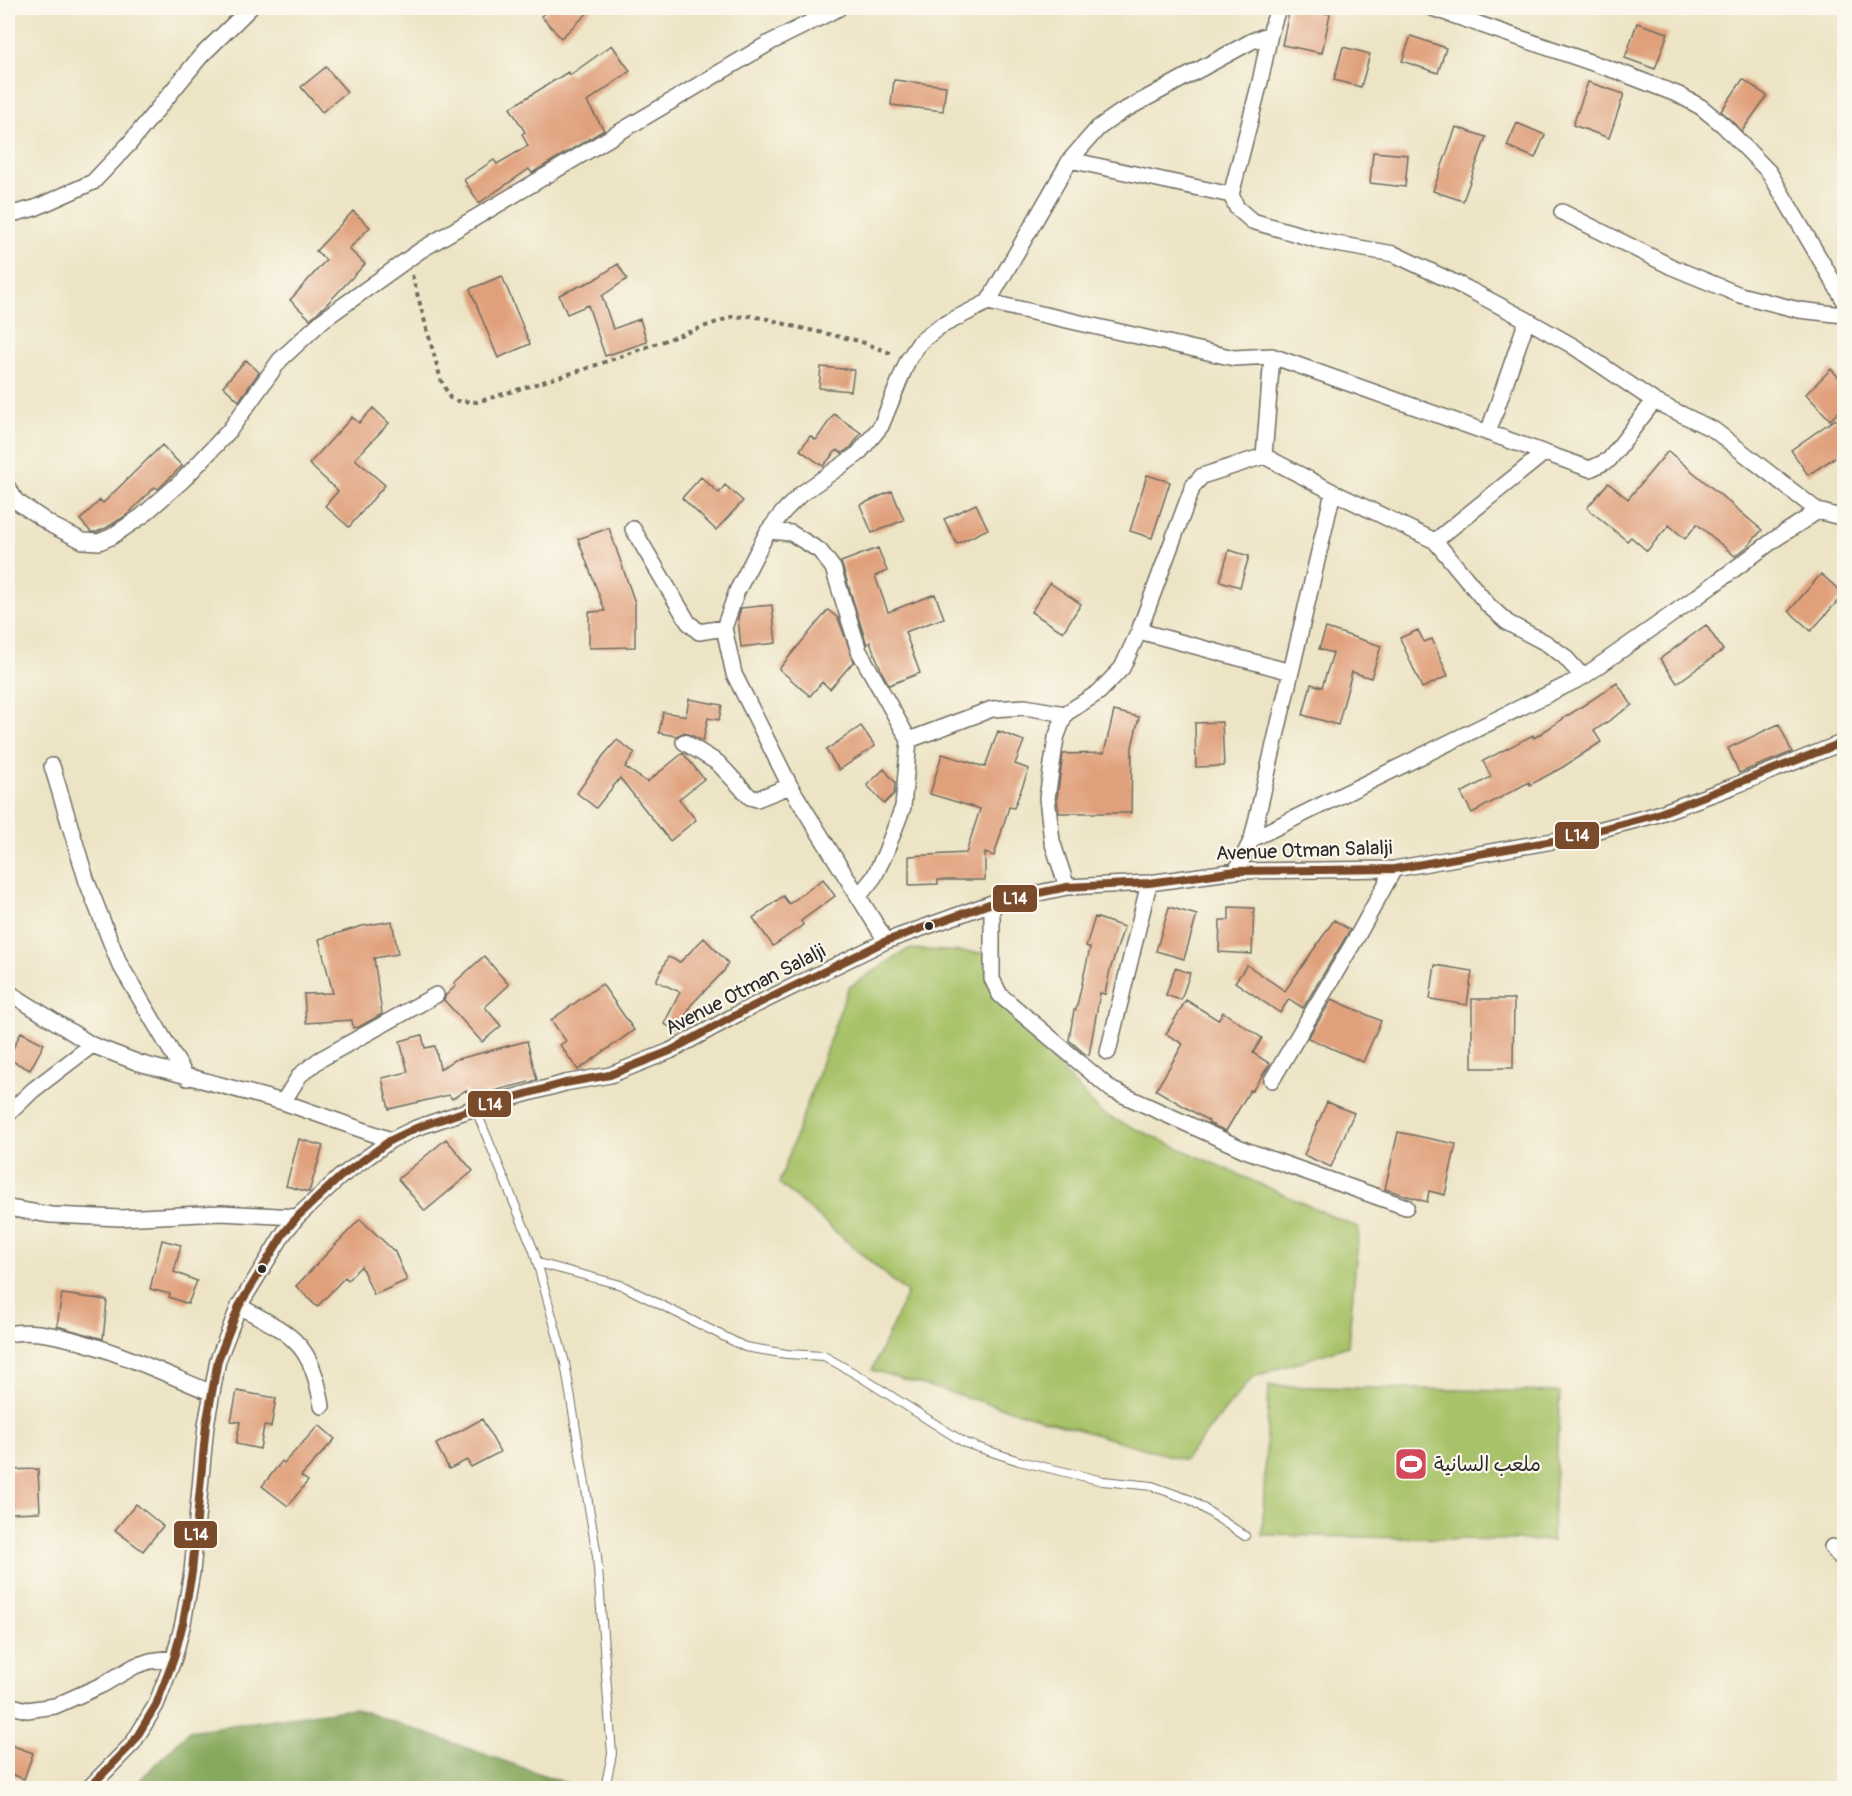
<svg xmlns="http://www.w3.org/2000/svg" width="1852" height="1796" viewBox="0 0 1852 1796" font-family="Pangolin,'Playpen Sans Arabic',sans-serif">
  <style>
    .green { fill: #a7c268; stroke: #69764a; stroke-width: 1.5 }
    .forest { fill: #85a85c; stroke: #586a44; stroke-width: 1.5 }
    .building { fill: #e0a07c }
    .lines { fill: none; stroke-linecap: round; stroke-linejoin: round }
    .lane-casing { stroke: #6f6c61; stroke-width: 10 }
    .street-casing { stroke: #6f6c61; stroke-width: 18 }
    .path { stroke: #6f6c61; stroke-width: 4; stroke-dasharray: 4.5 4.5; stroke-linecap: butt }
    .lane { stroke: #fff; stroke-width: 8 }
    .street { stroke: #fff; stroke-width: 15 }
    .bus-1-casing { stroke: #fbf7ec; stroke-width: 12 }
    .bus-1 { stroke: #7a4b2a; stroke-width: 8 }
    .bus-dot { fill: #2b2b2b; stroke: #fbf7ec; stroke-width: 2 }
    .labels { text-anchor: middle; stroke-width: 4.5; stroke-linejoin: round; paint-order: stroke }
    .street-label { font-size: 20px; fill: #2b2b2b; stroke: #fbf7ec }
    .poi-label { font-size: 20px; fill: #2b2b2b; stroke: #fbf7ec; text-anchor: start }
    .line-badge { stroke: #fbf7ec; stroke-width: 2 }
    .badge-label { font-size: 16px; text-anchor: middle; font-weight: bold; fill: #fff }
  </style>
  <rect width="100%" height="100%" fill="#fbf7ec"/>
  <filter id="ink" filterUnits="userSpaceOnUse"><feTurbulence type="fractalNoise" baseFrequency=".0167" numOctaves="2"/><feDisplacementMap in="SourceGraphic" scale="12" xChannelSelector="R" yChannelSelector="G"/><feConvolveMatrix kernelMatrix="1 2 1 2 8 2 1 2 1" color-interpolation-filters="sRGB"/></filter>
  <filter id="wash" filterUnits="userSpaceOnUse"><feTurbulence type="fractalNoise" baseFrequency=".008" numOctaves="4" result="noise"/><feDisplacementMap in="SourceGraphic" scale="24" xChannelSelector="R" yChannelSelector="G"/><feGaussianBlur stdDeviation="1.35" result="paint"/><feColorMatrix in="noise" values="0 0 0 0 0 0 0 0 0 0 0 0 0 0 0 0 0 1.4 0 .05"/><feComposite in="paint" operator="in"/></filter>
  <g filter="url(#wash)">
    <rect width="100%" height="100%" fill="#ede4c5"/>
    <path class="green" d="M908,949L986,953L1001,1005L1102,1114L1359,1228L1348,1346L1253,1377L1184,1460L872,1370L907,1293L779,1183L848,988Z
      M1269,1386L1560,1392L1552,1541L1262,1535Z"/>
    <path class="forest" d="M354,1708L580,1788H132L189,1731Z"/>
    <g id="blocks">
      <path class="building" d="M550,8H593L561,38L541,16Z
        M1290,8H1300L1330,14L1322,53L1282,45Z
        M1637,23L1668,33L1655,69L1625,58Z
        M1411,36L1446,48L1438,73L1402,61Z
        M612,45L630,71L587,102L604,130L532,173L529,169L479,203L464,180L494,160L497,164L528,146L522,134L525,132L510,108L568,72L570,75Z
        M1343,47L1370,54L1361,87L1334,80Z
        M326,67L347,92L322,112L301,87Z
        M1743,79L1767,96L1742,131L1721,111Z
        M894,80L946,86L943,111L891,105Z
        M1588,82L1624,94L1609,138L1573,125Z
        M1517,123L1545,135L1535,158L1507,146Z
        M1456,127L1486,137L1463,201L1433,191Z
        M1373,152L1408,155L1405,187L1370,183Z
        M353,211L370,227L349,249L365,264L325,306L310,319L290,300L326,260L316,251Z
        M618,264L627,279L602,296L613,329L640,319L647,342L605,356L588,305L567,314L559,295L594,280Z
        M502,276L530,344L498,358L470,289Z
        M246,360L259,372L239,401L223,386Z
        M821,367L854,370L851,391L819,388Z
        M1831,369L1845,384V406L1830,420L1806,394Z
        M373,408L389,423L355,459L385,485L349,527L325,506L338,491L309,464L352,417L359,423Z
        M834,414L861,433L851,447L842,453L837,450L823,466L800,450L810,436L816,440Z
        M1835,419L1845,432V451L1808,475L1791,450Z
        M162,445L182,466L158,489L155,487L127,515L106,528L97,532H91L80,520L100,500L103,503Z
        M1668,451L1762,530L1747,547L1735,556L1697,524L1685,539L1669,525L1647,551L1631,537L1627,541L1587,508L1608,483L1628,499Z
        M1147,475L1170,482L1152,538L1130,531Z
        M701,477L719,493L725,485L743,501L716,530L682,498Z
        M892,491L904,520L872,533L860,505Z
        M976,504L988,529L957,544L944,519Z
        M609,528L635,603V647L589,648V612L605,611L578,539Z
        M878,548L887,571L875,576L888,612L935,594L944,618L905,632L920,673L889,685L882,672L870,642L867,645L841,562Z
        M1229,550L1249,556L1240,587L1220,581Z
        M1821,574L1844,594L1811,631L1789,611Z
        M1050,583L1081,604L1063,632L1031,612Z
        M772,605L776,643L741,647L738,618L741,608Z
        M828,610L838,618L854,661L830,689L822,682L810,696L779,669Z
        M1706,625L1723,650L1677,683L1660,659Z
        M1326,628L1381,646L1371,678L1352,672L1338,725L1303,715L1311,684L1322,687L1333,653L1319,649Z
        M1418,630L1424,642L1432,639L1448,676L1422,688L1400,638Z
        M1617,683L1632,705L1594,731L1601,742L1563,767L1530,785L1529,782L1472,813L1461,793L1491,777L1483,761L1533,735L1534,738Z
        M689,699L722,705L719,720L708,718L703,741L685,732L676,736L659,733L663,712L686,716Z
        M1114,711L1139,717L1132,747L1131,813H1059L1057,798L1063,754L1104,753Z
        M1222,722L1224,766L1196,767L1195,723Z
        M1779,724L1792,752L1739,773L1728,748Z
        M861,726L875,746L839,770L826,750Z
        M998,731L1024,741L1015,764L1029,769L1014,808L1009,807L994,856L985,853V880H938V884L909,885V856L966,853L980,809L930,794L942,754L985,767Z
        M617,740L635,753L625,767L647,782L683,753L704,779L679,799L696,820L670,841L620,778L596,808L577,793L603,756Z
        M884,769L895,782L894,794L884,804L867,785Z
        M823,879L835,896L801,921L803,925L773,946L753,918L783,896L789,904Z
        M1169,907L1197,915L1184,959L1156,951Z
        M1229,907L1254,908L1252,954L1219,952L1220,920H1229Z
        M1095,917L1124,927L1110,970L1105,994L1100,993L1089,1055L1085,1054L1069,1040L1074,1010H1076L1090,948L1086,946Z
        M1334,920L1350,930L1303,1008L1289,999L1280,1013L1235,982L1247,965L1285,991Z
        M392,921L398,954L374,958L382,1014L359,1027L353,1028L352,1020L306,1023L304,994L333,993L319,939L362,926Z
        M704,938L728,963L724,971L691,1005L683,1023L676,1030L664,1024L680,992L656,981L668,957L680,962Z
        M484,956L509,985L485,1007L501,1026L482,1042L444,1000L446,995L456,986L454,983Z
        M1435,965L1472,971L1467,1005L1430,999Z
        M1175,968L1190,973L1181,1000L1166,995Z
        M602,984L634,1030L578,1070L560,1045L566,1041L551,1020Z
        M1332,999L1381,1021L1363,1062L1308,1038Z
        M1472,999H1514L1513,1068H1472Z
        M1186,1000L1218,1020L1223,1012L1262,1038L1253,1053L1270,1064L1252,1091L1250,1090L1226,1131L1208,1123L1209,1121L1156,1090L1183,1044L1166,1034Z
        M21,1032L44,1044L30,1070L8,1059Z
        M422,1035L425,1048L435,1046L440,1069L454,1060L527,1041L537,1080L486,1093L472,1099L466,1090L452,1099L449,1095L389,1109L382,1078L408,1072L400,1041Z
        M1327,1102L1354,1113L1331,1167L1304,1155Z
        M1398,1132L1456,1144L1445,1195L1429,1191L1427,1202L1385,1189Z
        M299,1139L323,1146L309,1192L286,1186Z
        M446,1139L473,1171L425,1211L398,1179Z
        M360,1219L395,1252L407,1280L374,1295L361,1266L348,1280L345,1277L317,1307L296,1286Z
        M162,1240L181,1245L174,1272L197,1281L188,1304L169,1297L170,1294L150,1289Z
        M62,1294L107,1300L103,1339L57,1326Z
        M237,1391L276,1398L271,1427L264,1426L260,1449L236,1444L240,1422L231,1421Z
        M482,1419L500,1452L471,1467L467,1460L449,1469L436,1444Z
        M319,1425L335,1439L301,1476L308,1481L288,1506L262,1486L282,1461L284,1463Z
        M38,1469L40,1512L8,1513V1470Z
        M136,1504L163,1526L143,1551L115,1530Z
        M8,1744L33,1753L24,1779L8,1773Z"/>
    </g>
  </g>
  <g filter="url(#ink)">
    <use href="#blocks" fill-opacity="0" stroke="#6f6c61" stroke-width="1.5"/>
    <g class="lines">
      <g class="lane-casing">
        <path id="lane" d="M475,1108L534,1251L565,1363L597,1556L612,1754L605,1788
          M538,1263L621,1285L745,1347L787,1354L824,1356L861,1377L965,1443L1019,1461L1103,1481L1152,1486L1191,1500L1245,1536"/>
      </g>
      <g class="street-casing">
        <path id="street" d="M1432,8L1622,73L1679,95L1701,107L1723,125L1769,172L1844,300
          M1070,160L1231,195L1237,208L1252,221L1325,242L1394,254L1466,288L1527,320L1573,346L1654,401L1714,430L1818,511L1844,518
          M1231,195L1260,82L1270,34
          M1562,212L1672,267L1740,295L1799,310L1844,315
          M8,215L35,208L93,182L129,144L200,57L250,8
          M988,302L1234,358L1272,356L1590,469L1609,460L1654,401
          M1488,433L1527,320
          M1543,454L1435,541L1488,605L1508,623L1546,643L1564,656L1583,677
          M1264,456L1333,492L1435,541
          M8,488L16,501L53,526L83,541L99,542L111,537L142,516L183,480L229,431L280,360L323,320L421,250L771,42L839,8
          M633,529L688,622L699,632L724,628
          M768,531L791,533L820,551L833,568L859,651L909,740L903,807L885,854L874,877L859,896
          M1139,631L1291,672
          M909,740L992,709L1025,707L1065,714
          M684,742L718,763L750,797L757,799L790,786
          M52,766L87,882L119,963L187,1078
          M1252,839L1583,677L1698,596L1775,539L1818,511
          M1236,871L1252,839L1333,492
          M1067,887L1052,841L1047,798L1056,738L1065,714L1099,692L1122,668L1139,631L1193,486L1202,476L1264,456L1272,356
          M992,903V979L1000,995L1112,1090L1245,1150L1406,1207
          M886,941L790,786L734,674L724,628L737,591L768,531L784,511L801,494L858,454L881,426L908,360L920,342L939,327L988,302L1070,160L1098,128L1121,112L1252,41L1270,34L1278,8
          M8,992L92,1045L139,1063L283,1102L391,1140
          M1108,1052L1149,883
          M1272,1080L1358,935L1394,869
          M283,1102L300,1075L319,1060L436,995
          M8,1114L33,1090L92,1045
          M8,1208L51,1215L121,1218L221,1213L297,1217
          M239,1306C292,1335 311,1341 322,1406
          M8,1334C58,1322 163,1373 212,1393
          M1832,1547L1844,1562
          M8,1705L27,1710L55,1706L102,1685L135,1666L150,1661L174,1658
          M89,1788L133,1743L156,1705L174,1658L183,1623L192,1572L206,1425L218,1360L239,1306L284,1233L297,1217L340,1177L391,1140L416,1128L475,1108L565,1083L610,1075L670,1051L743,1011L886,941L992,903L1067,887L1149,883L1236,871L1394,869L1564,839L1655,815L1734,786L1844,742"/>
      </g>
      <path class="path" d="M412,275L441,380L450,398L457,401L477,402L585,369L731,317L751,316L768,319L792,326L859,341L893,354"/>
      <use href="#lane" class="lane"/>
      <use href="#street" class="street"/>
      <g class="bus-1-casing">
        <path id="bus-1" d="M89,1788L133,1743L156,1705L174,1658L183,1623L192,1572L206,1425L218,1360L239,1306L284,1233L297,1217L340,1177L391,1140L416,1128L475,1108L565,1083L610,1075L670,1051L743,1011L886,941L992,903L1067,887L1149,883L1236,871L1394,869L1564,839L1655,815L1844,742"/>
      </g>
      <use href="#bus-1" class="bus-1"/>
    </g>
  </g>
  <defs>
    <g id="stadium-square" transform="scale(1.725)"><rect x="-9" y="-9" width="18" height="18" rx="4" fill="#d1495b" stroke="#fbf7ec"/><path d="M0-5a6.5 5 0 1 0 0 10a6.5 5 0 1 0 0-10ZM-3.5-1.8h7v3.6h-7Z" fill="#fff"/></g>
  </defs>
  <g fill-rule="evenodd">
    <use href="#stadium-square" x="1411" y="1464"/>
  </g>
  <g class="bus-dot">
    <circle cx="929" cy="926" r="5"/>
    <circle cx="262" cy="1269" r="5"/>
  </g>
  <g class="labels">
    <g class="street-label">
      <text transform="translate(1304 850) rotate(-2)" y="7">Avenue Otman Salalji</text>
      <text transform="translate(745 989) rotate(-27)" y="7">Avenue Otman Salalji</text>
    </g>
    <g class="poi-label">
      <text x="1434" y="1471">ملعب السانية</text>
    </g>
  </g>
  <g class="line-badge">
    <rect x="1554" y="821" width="46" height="29" rx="6" fill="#7a4b2a"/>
    <rect x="992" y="884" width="46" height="29" rx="6" fill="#7a4b2a"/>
    <rect x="467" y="1090" width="45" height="28" rx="6" fill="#7a4b2a"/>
    <rect x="173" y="1520" width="45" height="29" rx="6" fill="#7a4b2a"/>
  </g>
  <g class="badge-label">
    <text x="1577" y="841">L14</text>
    <text x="1015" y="904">L14</text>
    <text x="490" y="1110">L14</text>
    <text x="196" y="1540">L14</text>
  </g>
  <rect width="1852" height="1796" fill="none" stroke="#fbf7ec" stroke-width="30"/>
</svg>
